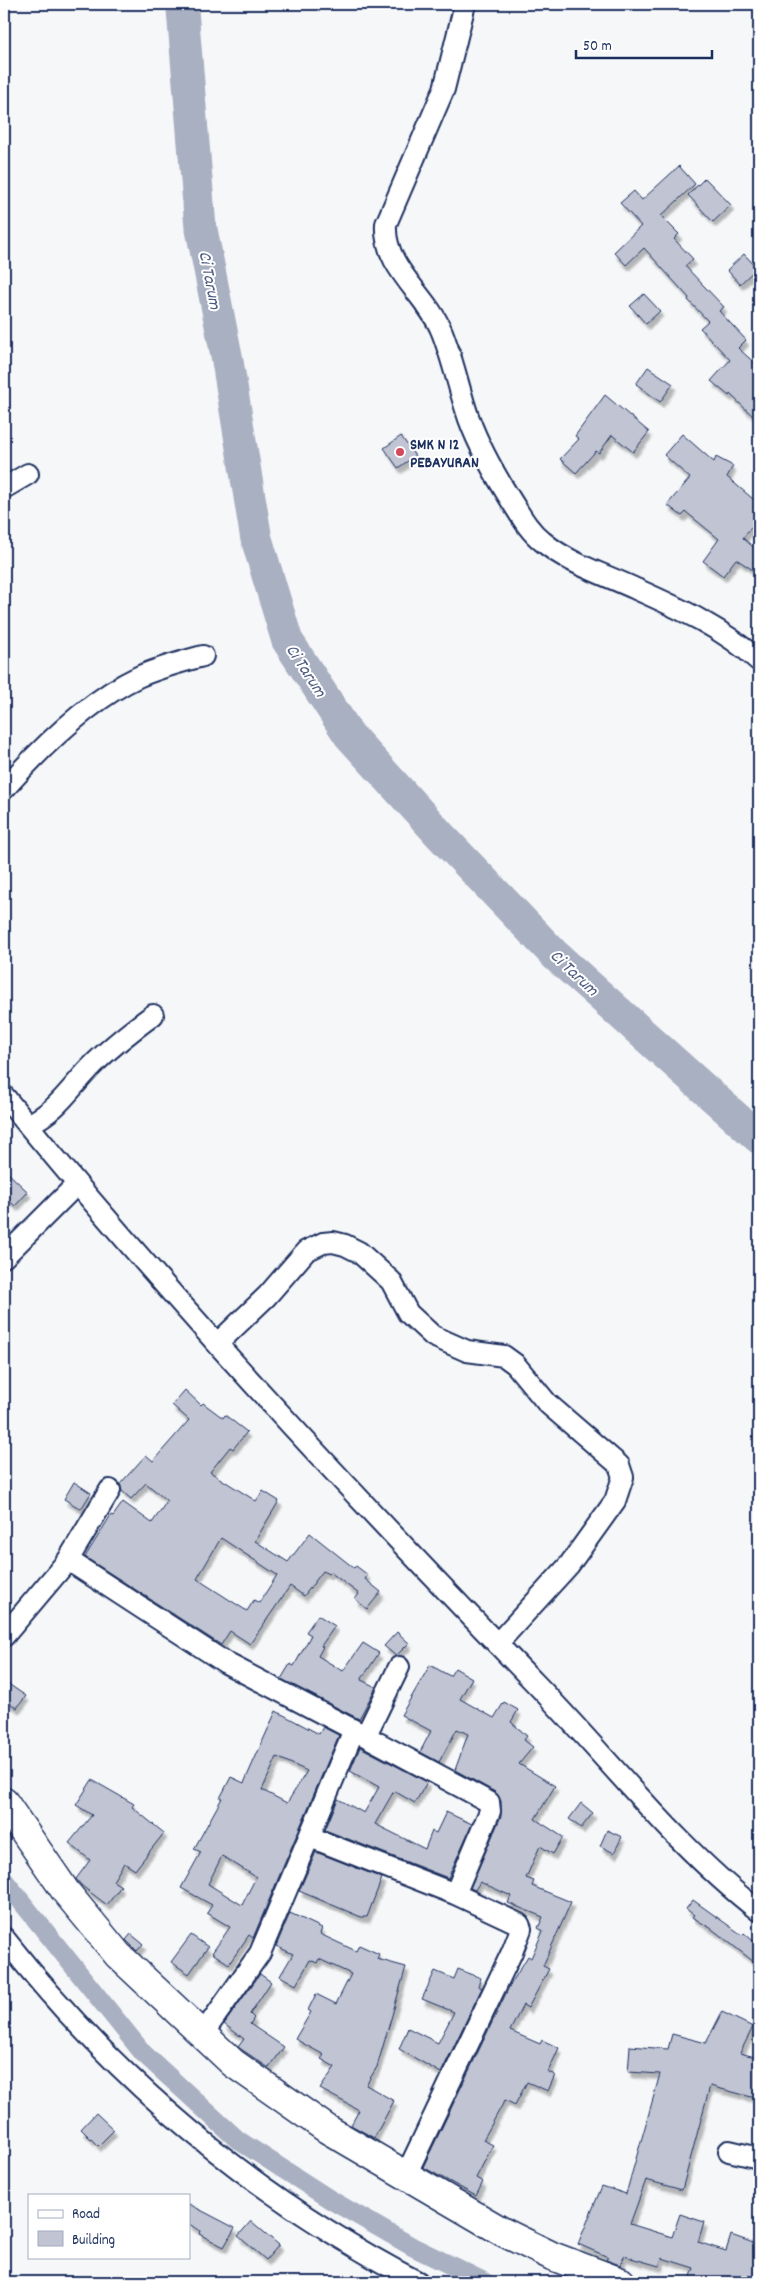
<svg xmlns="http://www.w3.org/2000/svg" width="763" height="2286" viewBox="0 0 763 2286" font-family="Dekko,sans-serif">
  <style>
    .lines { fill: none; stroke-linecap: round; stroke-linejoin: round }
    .canal { stroke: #a9b0c1; stroke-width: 19 }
    .river { stroke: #a9b0c1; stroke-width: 32 }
    .building { fill: #c0c4d3; stroke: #1b2f5e; fill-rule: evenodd; filter: url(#shadow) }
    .street-casing { stroke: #1b2f5e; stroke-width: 24 }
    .primary-casing { stroke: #1b2f5e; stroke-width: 31 }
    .street { stroke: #fff; stroke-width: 20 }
    .primary { stroke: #fff; stroke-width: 28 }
    .poi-dot { fill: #d1495b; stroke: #fff; stroke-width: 2 }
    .labels { text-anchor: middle; stroke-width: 4; stroke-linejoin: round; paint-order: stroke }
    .poi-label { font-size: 16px; font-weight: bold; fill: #1b2f5e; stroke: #fff; text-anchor: start }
    .water-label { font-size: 18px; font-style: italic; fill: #4d5c81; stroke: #fff }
  </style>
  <defs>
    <filter id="shadow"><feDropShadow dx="3" dy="5.5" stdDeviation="1" flood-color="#0004"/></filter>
  </defs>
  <rect width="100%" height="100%" fill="#f6f7f9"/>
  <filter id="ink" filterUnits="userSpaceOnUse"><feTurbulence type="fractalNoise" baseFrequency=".02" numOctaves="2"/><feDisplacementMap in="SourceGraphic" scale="10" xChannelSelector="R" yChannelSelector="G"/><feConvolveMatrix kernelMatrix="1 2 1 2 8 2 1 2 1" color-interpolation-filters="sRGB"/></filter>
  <g filter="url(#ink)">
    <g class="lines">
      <path class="canal" d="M4,1880L143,2053L238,2140L331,2200L413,2247L485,2282"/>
      <path class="river" d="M182,4L200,222L227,358L256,537L287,640L349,735L441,836L555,955L759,1138"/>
    </g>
    <path class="building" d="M679,166L695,184L661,216L679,234L674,239L693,259L685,266L724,307L719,311L746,340L738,348L759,367V422L730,394L729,396L711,381L730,360L700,328L708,321L688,300L689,298L644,248L626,265L614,252L641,226L620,203L634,191L642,200Z
      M705,178L731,205L713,222L688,195Z
      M744,254L757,268L740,284L727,270Z
      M644,294L660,311L646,324L630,306Z
      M648,367L673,384L660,402L636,384Z
      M605,395L649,432L633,452L612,435L599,453L596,451L576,473L560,459L579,439L575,436Z
      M682,434L714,462L716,457L733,466L727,477L759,504V517L743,538L759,552V574L736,559L723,576L703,561L719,539L686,512L682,516L667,505L690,478L664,455Z
      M401,436L415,456L398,468L384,448Z
      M4,1169L28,1192L15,1206L4,1196Z
      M185,1390L201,1405L203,1403L223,1418L225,1415L247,1432L233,1449L230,1447L210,1472L256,1501L263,1491L279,1501L255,1541L288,1562L310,1533L354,1568L356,1566L368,1575L365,1579L381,1592L367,1609L355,1599L359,1594L330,1572L328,1574L323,1571L304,1596L290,1586L250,1644L230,1631L221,1645L85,1557L111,1515L113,1516L123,1502L152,1523L167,1501L146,1483L131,1499L122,1491L120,1484L146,1455L153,1461L189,1420L172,1405ZM221,1538L277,1575L259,1603L254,1600L247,1611L197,1579Z
      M74,1482L91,1493L81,1509L64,1499Z
      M318,1615L335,1626L321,1646L323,1647L318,1656L343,1671L363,1643L379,1653L361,1680L376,1687L359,1719L281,1679L290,1664L294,1666L311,1635L306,1632Z
      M397,1632L409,1643L396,1656L384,1646Z
      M430,1665L450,1676L455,1668L472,1678L460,1699L494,1718L504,1702L518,1710L511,1722L527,1736L524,1740L533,1747L519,1764L555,1786L535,1819L563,1837L553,1854L540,1846L526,1878L534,1881L532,1886L571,1902L543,1966L549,1969L528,2008L523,2005L510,2031L540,2044L542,2040L559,2048L548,2072L555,2075L548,2091L527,2082L515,2105L505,2100L483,2140L493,2145L476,2178L483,2182L476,2196L423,2167L509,1987L528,1956L531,1958L543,1931L538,1928L543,1917L508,1903L511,1896L480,1882L475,1890L470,1888L501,1816V1801L495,1792L455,1770L468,1734L457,1729L439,1762L420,1752L431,1731L401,1715Z
      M4,1681L26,1696L17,1708L4,1699Z
      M276,1711L319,1734L323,1727L339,1735L253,1938L249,1935L229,1964L212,1953L230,1927L207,1913L212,1905L181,1888L201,1852L194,1849L222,1798H220L231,1777L244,1783ZM277,1757L307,1771L287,1803L262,1790ZM222,1856L256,1877L242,1905L208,1884Z
      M360,1747L427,1782L415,1803L394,1791L375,1824L425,1849L432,1831L436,1833L446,1812L472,1824L448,1878L325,1830L338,1799L364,1813L379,1787L350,1771Z
      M92,1780L134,1804L132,1807L164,1833L135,1870L124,1863L113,1881L121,1886L107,1905L82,1886L76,1879L90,1860L69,1843L92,1815L76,1805Z
      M581,1803L593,1813L581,1828L569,1819Z
      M607,1830L622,1837L614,1853L600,1846Z
      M316,1852L382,1878L367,1917H361L299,1891Z
      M693,1900L742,1935L744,1933L759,1946V1966L712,1929L692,1917L694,1915L686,1909Z
      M290,1913L322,1928L320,1934L356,1951L359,1945L379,1954L377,1959L406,1967L377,2067L366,2085L394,2101L374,2138L351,2125L359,2110L320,2089L335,2067L321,2059L324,2055L295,2039L311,2012L308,2010L316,1994L336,2004L351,1974L319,1959L317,1963L310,1960L296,1985L280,1976L293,1954L276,1946Z
      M131,1934L143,1944L137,1951L126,1940Z
      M191,1935L208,1947L189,1974L171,1962Z
      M458,1969L481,1978L478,1986L482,1988L441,2073L399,2049L408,2028L438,2043L454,2012L422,1999L435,1971L454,1979Z
      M260,1974L271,1982L250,2014L254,2018L250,2024L284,2047L269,2068L238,2047L244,2039L224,2024Z
      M722,2012L753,2027L740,2053L759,2058V2099L710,2086L682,2190L646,2180L630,2224L672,2237L680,2214L704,2222L698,2242L726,2251L731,2235L759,2245V2282H689L694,2268L662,2258L659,2266L624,2256L620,2265L606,2260L608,2257L578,2244L602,2186L626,2194L660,2074L628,2072L630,2046L668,2049L672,2034L706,2043Z
      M96,2113L114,2130L98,2146L81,2129Z
      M189,2204L235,2228L224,2247L199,2234L200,2231L189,2224Z
      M251,2221L279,2245L266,2260L238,2236Z"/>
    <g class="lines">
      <g class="street-casing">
        <path id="street" d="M465,4L444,89L386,224C383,268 427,294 442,332C453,360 459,390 469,419C480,449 495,475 512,502C521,516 529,531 542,541C569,564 604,574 636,589C679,608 724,629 759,661
          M4,488L28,474
          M4,789C39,750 89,700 138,677C158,668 181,662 203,656
          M4,1096C171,1300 352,1494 536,1684C609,1759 676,1847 759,1911
          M28,1125C59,1109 67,1092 90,1068C109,1048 131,1031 153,1015
          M4,1257L77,1184
          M218,1343L267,1296L306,1251L323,1243L333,1242L345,1245L359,1252L391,1281L408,1313L433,1336L467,1351L504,1356L515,1364L547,1403L619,1465L623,1477L615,1501L569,1565L497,1644
          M68,1560L110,1490
          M4,1636L68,1560L226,1663L354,1730L260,1953L202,2035
          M354,1730L489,1802L490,1811L455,1894
          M366,1735L399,1667
          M310,1837L455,1894L519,1924L521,1929L512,1952L406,2175
          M4,1938C117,2082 255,2197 418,2282
          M729,2151L759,2158"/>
      </g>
      <g class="primary-casing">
        <path id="primary" d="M4,1802L66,1892L118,1955L233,2063L327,2129L503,2232L552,2256L621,2282"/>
      </g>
      <use href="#street" class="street"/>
      <use href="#primary" class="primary"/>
    </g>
  </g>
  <circle class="poi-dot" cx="400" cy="452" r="5"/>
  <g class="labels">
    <g class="poi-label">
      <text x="410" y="449">SMK N 12<tspan x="410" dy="18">PEBAYURAN</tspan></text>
    </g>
    <g class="water-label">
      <text transform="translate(211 280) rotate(79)" y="6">Ci Tarum</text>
      <text transform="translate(307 670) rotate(57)" y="6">Ci Tarum</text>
      <text transform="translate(575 972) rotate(43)" y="6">Ci Tarum</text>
    </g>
  </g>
  <rect width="763" height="2286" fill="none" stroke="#fff" stroke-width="20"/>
  <rect x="10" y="10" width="743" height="2266" fill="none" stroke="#1b2f5e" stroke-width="2" filter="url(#ink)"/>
  <rect x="28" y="2194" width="162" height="65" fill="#ffffff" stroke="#a4acbf"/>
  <rect x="38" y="2210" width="25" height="8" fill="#ffffff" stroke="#a4acbf"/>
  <text x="72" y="2218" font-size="15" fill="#1b2f5e">Road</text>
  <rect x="38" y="2231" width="25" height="15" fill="#c0c4d3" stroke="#a4acbf"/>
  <text x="72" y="2244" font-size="15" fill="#1b2f5e">Building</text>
  <path d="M576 50v8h136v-8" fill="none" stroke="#1b2f5e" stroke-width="2.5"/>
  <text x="583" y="50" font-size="15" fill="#1b2f5e" stroke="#ffffff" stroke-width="4" paint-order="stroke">50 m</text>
</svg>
